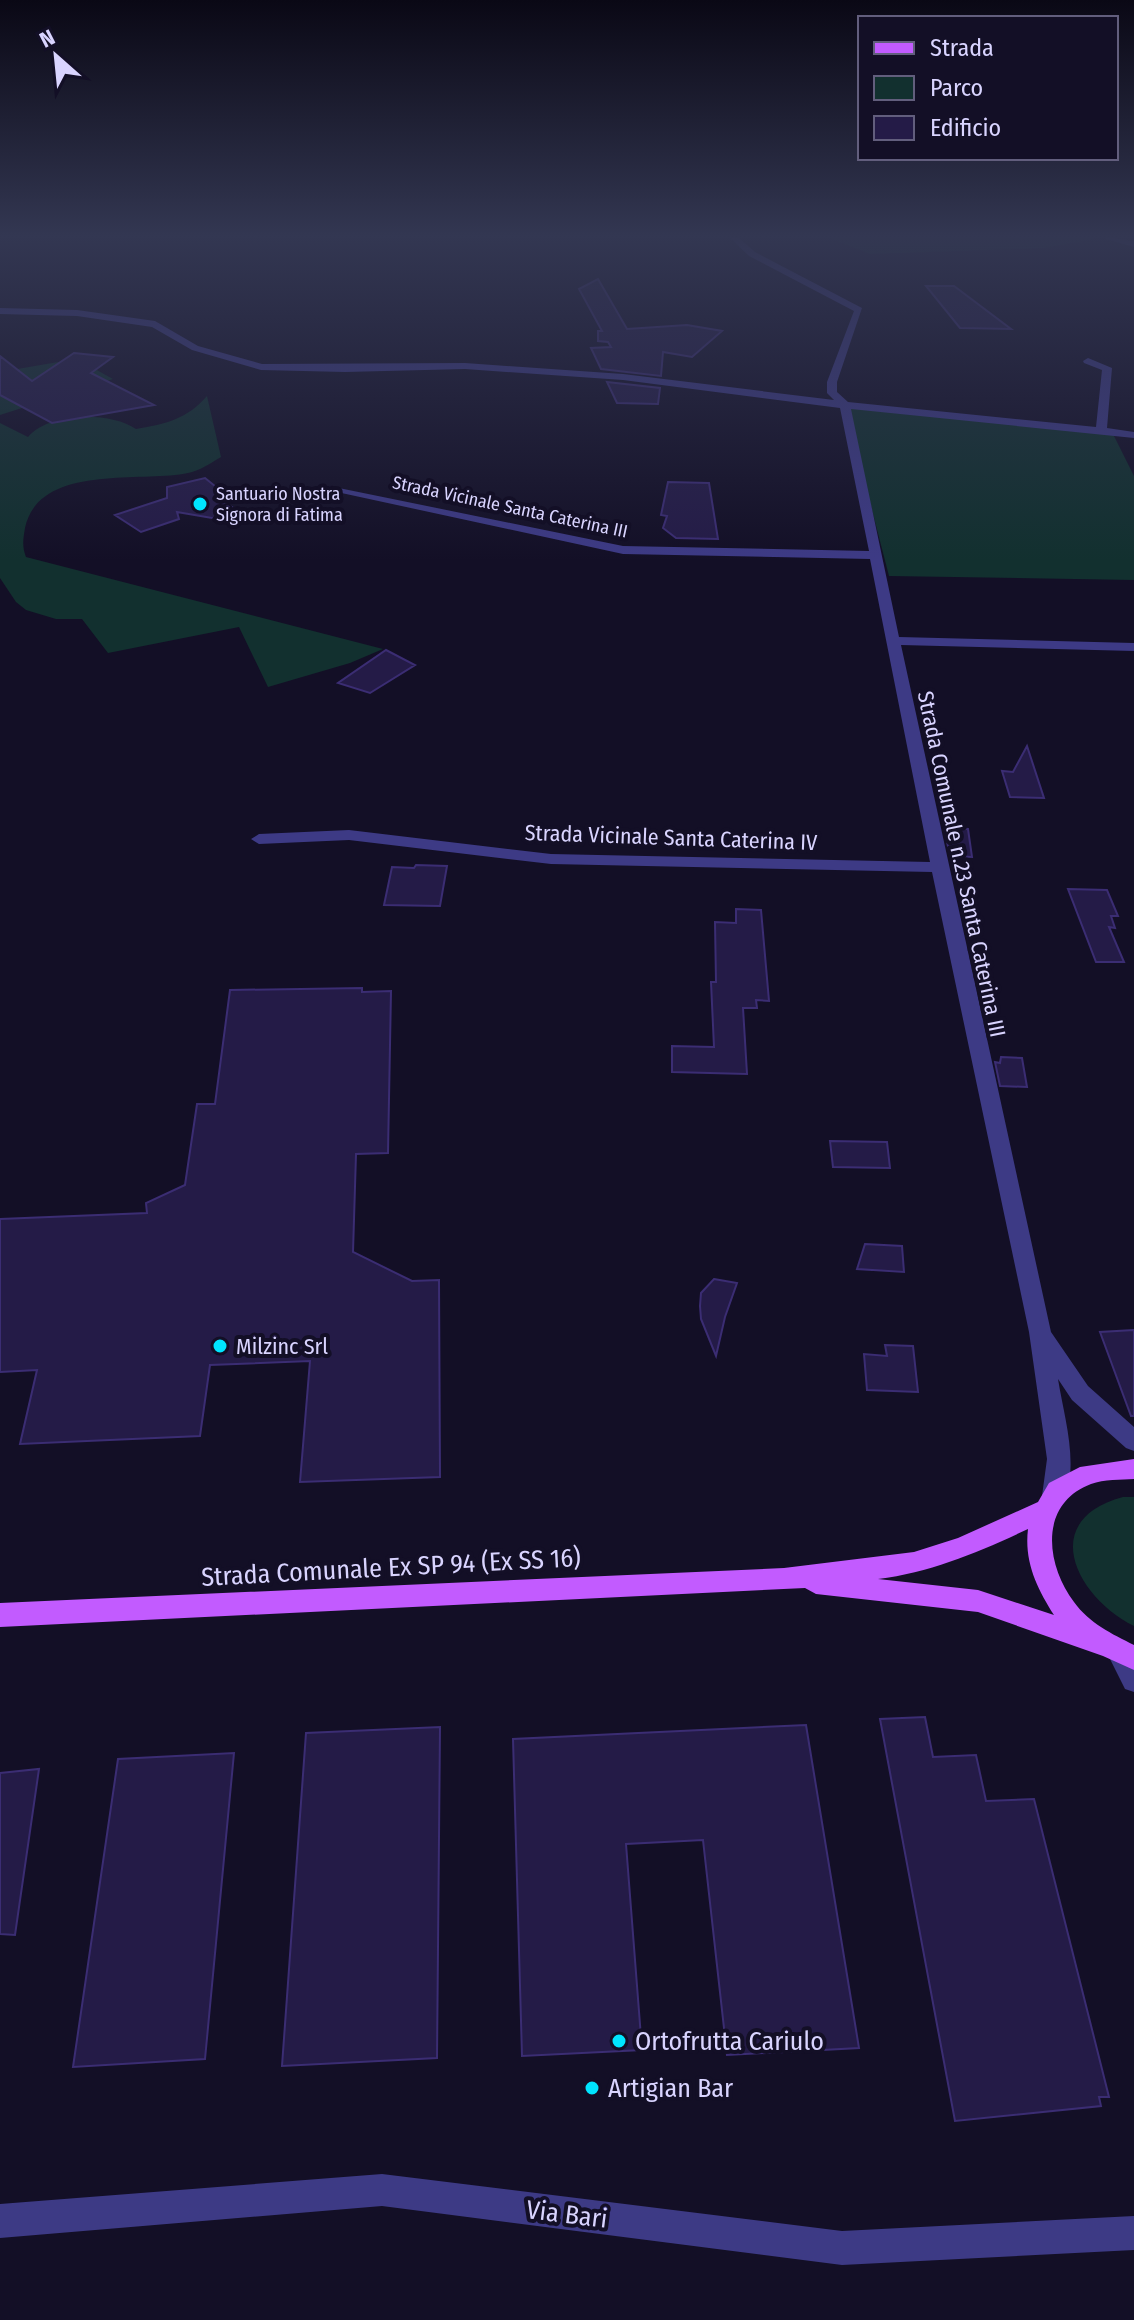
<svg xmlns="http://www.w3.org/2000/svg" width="1134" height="2320" viewBox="0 0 1134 2320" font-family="'Fira Sans Condensed',sans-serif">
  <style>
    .green { fill: #12302f }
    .building { fill: #241b47; stroke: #3b2d73; stroke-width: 2 }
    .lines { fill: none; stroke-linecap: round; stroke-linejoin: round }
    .minor { fill: #3d3a85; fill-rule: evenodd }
    .major { fill: #c25bff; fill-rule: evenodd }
    .poi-dot { fill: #00e5ff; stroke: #130f26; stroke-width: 3 }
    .labels { text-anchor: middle; stroke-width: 8; stroke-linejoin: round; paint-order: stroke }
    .far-poi-label { font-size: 18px; fill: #d9d4ff; stroke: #130f26; text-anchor: start }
    .far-street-label { font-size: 18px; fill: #d9d4ff; stroke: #130f26 }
    .street-label { font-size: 22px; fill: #d9d4ff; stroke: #130f26 }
    .poi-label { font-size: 22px; fill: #d9d4ff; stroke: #130f26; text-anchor: start }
    .near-street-label { font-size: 26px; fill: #d9d4ff; stroke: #130f26 }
    .near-poi-label { font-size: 26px; fill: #d9d4ff; stroke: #130f26; text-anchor: start }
  </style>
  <rect width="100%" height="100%" fill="#130f26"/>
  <path class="green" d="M827,237H1104L1045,248L870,254Z
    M58,362L93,368L113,379L0,415V372Z
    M207,396L221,457C211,463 199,471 188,473C141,483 39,463 25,528C23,540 22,546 26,557L383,649L350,663L268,687L239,627L108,653L82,619H56L26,610L16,602L0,578V423L28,437C49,412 110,411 136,429C166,424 187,419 207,396Z
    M845,405L1113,434L1134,476V580L889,576Z
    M1123,1497H1134V1626C1076,1597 1037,1520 1123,1497Z"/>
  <path class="building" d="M598,279L627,329L687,325L722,331L692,357L663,352L661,376L601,369L591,348L611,347L608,342L598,341V331H602L579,289Z
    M926,286H954L1011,329L960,328Z
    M74,353L113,357L91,373L154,405L52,423L0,395V356L32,381Z
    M607,382L660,388L658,404L617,403Z
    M205,478L226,495L222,499L238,512L212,518L177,512L179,519L141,532L115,515L167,498V487Z
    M668,482L709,483L718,539L676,538L663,528L667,516L661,515Z
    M386,650L415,665L370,693L338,683Z
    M1027,746L1044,798L1010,797L1002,771L1013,772Z
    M944,827L968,829L972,857L950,856Z
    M416,865L447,866L440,906L384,905L392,867L414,868Z
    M1068,889L1107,890L1118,916H1111L1115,928L1109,927L1124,962H1096Z
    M736,909L761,910L769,1001L756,1000L757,1008H743L747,1074L672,1072V1046L714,1047L711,982H716L715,922L736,923Z
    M362,988V992L391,991L388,1153L356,1154L353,1252L412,1281L439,1280L440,1477L300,1482L310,1361L210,1365L200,1436L20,1444L37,1370L0,1372V1219L147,1213L146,1203L185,1185L197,1104H215L230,990Z
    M1001,1057L1022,1058L1027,1087L1000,1086L995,1062L1000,1063Z
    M830,1141L887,1142L890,1168L833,1167Z
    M865,1244L902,1246L904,1272L857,1269Z
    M714,1279L737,1283L725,1317L716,1356L701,1319L700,1306L701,1293Z
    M1134,1330V1416H1131L1100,1332Z
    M885,1345L913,1346L918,1392L867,1390L864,1354L887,1356Z
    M925,1717L933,1757L976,1755L986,1801L1034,1799L1109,2097H1099L1101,2106L955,2121L880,1719Z
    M806,1725L859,2048L727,2055L703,1840L626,1844L642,2050L522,2056L513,1739Z
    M440,1727L437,2058L282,2066L306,1733Z
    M234,1753L205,2059L73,2067L118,1759Z
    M39,1769L15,1935L0,1934V1773Z"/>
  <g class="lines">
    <path class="minor" d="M729,237H738L755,252L862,308L837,382V392L848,402L1096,427L1102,370L1084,363L1083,361L1088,358L1112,368L1107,428L1134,432V438L851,409L899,637L1134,643V651L901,645L1051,1332L1088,1386L1134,1427V1451L1126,1448L1072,1400L1058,1379C1064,1417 1080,1466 1063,1503L1054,1506L1045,1503L1042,1496L1047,1459L1029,1332L932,872L551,864L349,840L259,844L251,839L259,834L349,830L551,854L930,862L870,559L623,554L323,489L329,486L623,546L869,551L840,408L623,380L465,369L345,372L261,370L192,350L152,327L77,316L0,314V308L77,310L155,321L198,346L262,364L465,363L623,374L834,400L827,393V382L854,311L749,256Z
      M1105,237L1134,241V247L1106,239Z
      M1120,1641L1129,1644L1134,1653V1692L1125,1689L1107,1653L1111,1644Z
      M382,2174L842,2231L1134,2216V2250L842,2265L382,2206L0,2238V2204Z"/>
    <path class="major" d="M1134,1459V1479C1121,1480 1104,1479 1091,1484C1038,1504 1046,1565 1074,1602C1089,1623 1112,1634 1134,1645V1670L1103,1656L978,1612L816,1594L805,1588L0,1627V1603L784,1568L914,1552L958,1538L1038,1502L1049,1483L1080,1467ZM1028,1529C1024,1562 1037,1588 1054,1615L978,1590L878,1579C932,1572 979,1552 1028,1529Z"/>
  </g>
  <linearGradient id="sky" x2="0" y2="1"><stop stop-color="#0a0815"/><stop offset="0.42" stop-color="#333752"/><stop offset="1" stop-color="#333752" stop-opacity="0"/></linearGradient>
  <rect width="1134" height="561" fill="url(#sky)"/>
  <g class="poi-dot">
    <circle cx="200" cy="504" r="8"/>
    <circle cx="220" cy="1346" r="8"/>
    <circle cx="619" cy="2041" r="8"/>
    <circle cx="592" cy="2088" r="8"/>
  </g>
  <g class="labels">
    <g class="far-poi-label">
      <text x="216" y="500">Santuario Nostra<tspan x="216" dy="21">Signora di Fatima</tspan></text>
    </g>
    <g class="far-street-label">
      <text transform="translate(510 507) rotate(12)" y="6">Strada Vicinale Santa Caterina III</text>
    </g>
    <g class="street-label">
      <text transform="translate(671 837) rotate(2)" y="8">Strada Vicinale Santa Caterina IV</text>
      <text transform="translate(962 864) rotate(78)" y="8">Strada Comunale n.23 Santa Caterina III</text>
    </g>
    <g class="poi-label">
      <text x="236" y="1354">Milzinc Srl</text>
    </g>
    <g class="near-street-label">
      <text transform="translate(391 1567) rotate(-3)" y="9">Strada Comunale Ex SP 94 (Ex SS 16)</text>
      <text transform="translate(567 2214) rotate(7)" y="9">Via Bari</text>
    </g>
    <g class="near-poi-label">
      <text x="635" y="2050">Ortofrutta Cariulo</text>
      <text x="608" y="2097">Artigian Bar</text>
    </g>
  </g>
  <rect x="858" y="16" width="260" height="144" fill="#130f26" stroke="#625e7d" stroke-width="2"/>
  <rect x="874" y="42" width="40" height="12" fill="#c25bff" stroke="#625e7d" stroke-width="2"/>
  <text x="930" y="56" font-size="24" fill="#d9d4ff">Strada</text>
  <rect x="874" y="76" width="40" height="24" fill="#12302f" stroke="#625e7d" stroke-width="2"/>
  <text x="930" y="96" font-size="24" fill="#d9d4ff">Parco</text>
  <rect x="874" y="116" width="40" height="24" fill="#241b47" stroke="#625e7d" stroke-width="2"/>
  <text x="930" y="136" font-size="24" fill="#d9d4ff">Edificio</text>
  <g transform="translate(56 56) rotate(333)" stroke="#130f26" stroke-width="6" paint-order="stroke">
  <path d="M0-6L14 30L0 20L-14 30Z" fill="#d9d4ff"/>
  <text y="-12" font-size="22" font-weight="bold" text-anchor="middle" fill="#d9d4ff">N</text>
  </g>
</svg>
